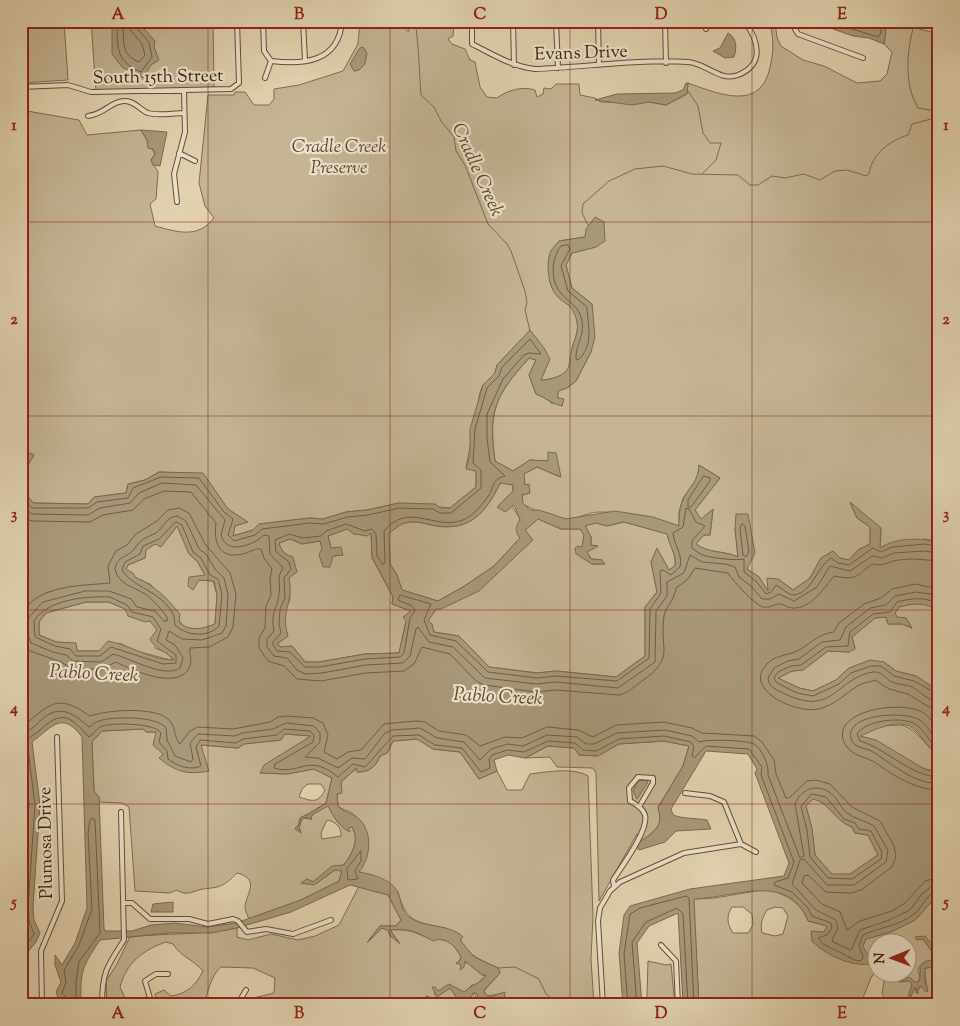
<svg xmlns="http://www.w3.org/2000/svg" width="960" height="1026" viewBox="0 0 960 1026" font-family="'Sorts Mill Goudy',serif">
  <style>
    .green { fill: #c5b595; stroke: #7d6d52; fill-rule: evenodd }
    .water { fill: #a8987a; stroke: #7a6a4f; fill-rule: evenodd }
    .lines { fill: none; stroke-linecap: round; stroke-linejoin: round }
    .shore { stroke: #6e5e44; stroke-width: 1 }
    .stream { stroke: #7a6a4f; stroke-width: 1 }
    .minor-casing { stroke: #605038; stroke-width: 6 }
    .minor { stroke: #ede2cc; stroke-width: 4 }
    .grid { fill: none; stroke: #8f2418; stroke-width: 1; stroke-opacity: 0.55 }
    .labels { text-anchor: middle; stroke-width: 4.5; stroke-linejoin: round; paint-order: stroke }
    .street-label { font-size: 18px; fill: #35250f; stroke: #ede2cc }
    .park-label { font-size: 18px; font-style: italic; fill: #594930; stroke: #ede2cc }
    .water-label { font-size: 19px; font-style: italic; fill: #58482f; stroke: #ede2cc }
    .neatline { fill: none; stroke: #8f2418; stroke-width: 2 }
    .grid-label { font-size: 16px; text-anchor: middle; font-weight: bold; fill: #8f2418 }
  </style>
  <rect width="100%" height="100%" fill="#e3d3b1"/>
  <filter id="stains"><feTurbulence type="fractalNoise" baseFrequency=".004" numOctaves="4"/><feColorMatrix values="0 0 0 0 .2 0 0 0 0 .09 0 0 0 0 .02 0 0 0 .5 -.17"/></filter>
  <radialGradient id="worn" r=".72"><stop offset=".6" stop-color="#630" stop-opacity="0"/><stop offset="1" stop-color="#630" stop-opacity=".3"/></radialGradient>
  <path class="green" d="M21,21H64L68,80L21,83Z
    M91,21H213L214,87L96,91Z
    M360,21H397L405,25L407,31H409L408,21H454L453,36L448,39L452,44L465,49L470,60L475,62L480,87L487,97L497,98C508,90 522,86 535,90L537,97L543,94L544,88L551,89L556,84H579L580,95L595,98L601,102H649L666,105L687,94L688,83C719,94 761,112 770,67C774,51 774,37 769,21H775L777,38L781,46L803,60L824,66L857,83L880,81L887,74L892,52L884,44L886,23L917,21L916,28L939,34V542L925,539L880,548L881,528L850,503L857,518L870,527V544L858,550L849,560L840,558L833,551L821,558L810,578L793,590L778,579L769,593L759,577L747,569L735,529L738,557C723,550 710,554 695,544L704,535H710L713,510L701,520L695,510L720,478L699,465L698,477L683,498L679,512V526C653,517 627,512 599,512C588,512 576,520 565,519C555,518 529,509 522,503V495L530,493L525,486L523,474L537,467L560,477L548,461L530,460L513,471L495,461C488,410 495,396 529,358L536,360L529,375L536,394L547,399L552,404L557,398L558,391L567,388L576,381L591,352L592,304L572,288L566,265L572,253L596,247L585,237L559,241C552,256 547,263 550,281C554,300 570,301 575,313C582,332 573,338 571,354C569,361 571,366 566,372C561,377 548,380 541,380L542,375L545,372L522,339L497,365L495,373L483,385L480,392L466,468L476,471V487L450,508L399,503L367,510L346,512L323,519L310,518L259,524L253,530L232,536L235,526L247,522L228,509L203,474L159,472L145,480L128,484L126,493L94,497L88,504L33,503L25,493L21,492V476L34,455L21,449V110L79,120L87,135L141,130L155,154L151,160L158,172L156,199L150,204L155,226C177,232 198,239 214,218L205,206L199,183L208,95H234L235,92H245L254,105H269L274,99V89L299,85L343,71L358,44Z
    M501,482L513,485V491L507,498L520,519V538L494,566L463,587L438,601L402,590L397,575L390,564L388,533C393,530 399,524 405,523C416,520 425,524 436,526C471,531 486,512 501,482Z
    M538,519L561,529H580L584,535L581,555L592,564H604L602,560L591,559L587,552L597,546L591,545V537L585,525L596,523L607,526L624,522L668,534C669,546 677,554 675,566L669,570L657,549L651,562L657,592L645,607V656L616,677L556,671L537,673L489,667L459,636L434,632L428,621L436,609L465,597L532,540L525,530Z
    M177,525L189,554L197,561L205,575L199,580L213,581L217,595L215,624L203,629L185,628L150,584L134,577L126,569L128,565L145,558V550L155,544L161,546C166,538 173,534 177,525Z
    M347,529L354,534L371,533L372,558L393,597L392,604L411,611L406,621L399,653L365,654L319,662H305L292,646L281,647L277,644L288,636L284,624L285,610L290,600L289,578L293,557C285,555 281,551 279,543L290,539L302,544L320,541L322,548L333,556L343,555L331,548L328,536Z
    M86,602H109L150,620L157,630L155,648L167,653L174,661L133,650L120,643L99,651H77L76,644L56,642L39,635V622L46,613Z
    M915,603L929,604L939,611V691L916,676L896,671L884,662L849,668L836,680L813,691L799,688L778,678L792,671L803,670L828,651L849,652L855,648L852,637L875,618L886,617L888,624H902L912,628L906,618H897L895,613L899,607Z
    M902,725C920,731 923,744 939,756V772C909,768 887,743 859,736L879,726Z
    M143,729L146,732H157L159,749L163,754L159,758L200,745L238,748L244,744L281,740L284,734L312,736L260,773L287,774L314,769L332,778L326,803L299,819V824L295,829L301,833L299,827L302,818L311,819L312,815L328,805L337,821L348,828L352,827C360,841 352,853 344,865L332,867L313,882L307,879L302,883H317L335,870L342,871L339,881L301,900L249,919C248,916 245,911 245,907C246,894 261,879 237,873C223,887 221,887 203,889C192,891 188,897 177,890L170,893L135,891L129,807L122,803L99,802V797L94,792L92,742L102,731ZM308,784H321L325,790C318,804 312,801 299,797L302,789ZM327,820C335,821 342,828 341,836L322,839L321,833Z
    M418,739L433,749L460,752L479,779L497,771L507,790H522L530,774C547,772 573,767 588,776L593,916L591,959L594,1005H492L489,1001L504,999L499,994L487,996L484,991L500,973L498,968C483,961 461,953 460,934C454,932 450,930 445,928C417,922 406,923 398,892L359,872C365,848 375,831 352,813C347,810 342,810 338,806L337,794L341,793V782L357,768L358,772C369,772 376,767 380,756L387,753L393,741Z
    M664,741L689,746L683,766L658,807C664,825 656,829 643,840L637,834L599,901L596,773L593,768L557,767L550,757L525,758L548,746L575,748L579,755L597,756L619,744Z
    M813,798C831,803 834,821 852,827L855,833L868,835L878,855L850,874L832,875L815,855L812,829L806,806Z
    M359,886L388,895L401,920L396,926H380L368,941L382,928L388,930L390,936L399,942L390,930C407,929 412,931 428,938C432,940 436,938 440,939C450,940 457,949 461,957L458,963H468L482,975H486L477,984L472,985L464,993L450,985L438,991L434,988L435,995L451,988L457,998L453,1005H242L245,1000L274,993L275,978L253,968L221,967C212,974 206,994 205,1005H173L170,999L158,1002L155,994L164,990L171,996C187,994 196,985 203,971C194,960 181,957 173,944L166,942C143,950 126,963 120,987L128,1005H107L106,981L117,964L130,937C166,933 202,935 237,928V937L248,940L271,934L298,940L315,936L339,925Z
    M768,889C786,895 801,902 808,921L828,926L824,932L863,945L866,939L891,932L915,920L939,894V945L935,947L925,939L926,936L917,939H923L938,960L923,963L918,969L920,978L918,982L916,983L910,978L900,981H909L912,984L908,998L903,1005H889L882,994L885,974H908V944H878L877,968L871,978L860,1005H699L693,899L715,898ZM732,907H743L752,914L753,925L748,933H733C727,924 726,916 732,907ZM775,907L783,908L788,916L783,934L775,936L762,933C760,924 762,918 767,910Z
    M648,961L666,965L671,964L675,1005H645L647,996Z
    M929,967H939V1005H907L915,987L916,993L921,986L926,992L927,987L924,969Z
    M474,992L478,1001H484L485,1005H456L460,1000L470,999Z"/>
  <path class="water" d="M112,21H137L155,41L154,47L159,60L151,65L143,78L122,67L112,54Z
    M833,21H884L886,33L884,44L869,38L853,36L833,29Z
    M728,33C737,38 737,48 734,57L725,58L713,51L720,48Z
    M363,47L367,53L365,64L359,70L354,71L350,64L360,48Z
    M686,83H688L687,94L666,105L649,102L632,105L595,100L617,94L675,93L683,90Z
    M141,130L167,132L160,166L153,165L151,160L155,154L153,149L148,148L147,140Z
    M595,217L604,222L605,241L596,247L572,253L566,265L572,288L592,304L595,337L591,352L576,381L567,388L558,391V398L564,399L562,406C552,404 546,398 536,394L529,375L536,360L529,358C495,396 488,410 495,461L513,471L530,460L548,461V452L556,453L561,477L537,467L524,474L525,485L529,484L530,493L522,495L523,503L530,510H539L566,519L615,511L653,517L679,526C679,517 679,507 684,498C691,484 698,482 699,465L720,478L695,510L701,519L713,509L710,535H704L696,544C710,554 722,550 738,557L735,529L736,514H748L755,553L747,569L759,577L768,591L767,578L778,579L793,590L810,578L821,558L833,551L840,558L849,560L858,550L870,544V527L857,518L850,502L881,528L880,548C896,537 920,538 939,542V611C925,602 915,603 899,607L895,613L897,617L906,618L912,628L902,624H888L886,617L875,618L852,637L855,649L849,652L828,651L803,670L792,671L778,678L799,688L813,691L836,680L849,668L870,660L884,662L896,671L916,676L939,691V756C928,748 924,739 915,730C900,716 875,730 860,736L876,740L926,770L939,772V894L915,920L891,932L866,939L863,946L872,964C852,967 827,956 812,941L811,931L824,932L827,926L808,921C789,871 733,898 694,899L699,1005L683,1002L678,913L649,926L637,943L642,1005H623L619,953L624,915L630,906L690,889L784,876L789,863L755,773L757,769L748,754L706,751L671,809L673,815C683,819 696,818 707,820L711,829L676,831L665,842L639,850L636,845C651,833 665,829 658,808L683,766L689,746L664,741L619,744L598,756L579,755L574,748L548,746L525,758L508,755L494,760L497,771L479,779L460,752L433,749L417,739L393,741L387,753L380,756C376,767 369,772 357,772L356,768L341,782L342,793L337,794L338,806C344,813 354,813 361,821C373,835 370,859 359,872C372,874 393,880 398,893C402,902 401,911 409,917C425,929 449,923 463,937L460,940L474,957L498,968L500,973L484,990L485,994L490,997L505,992L504,999L489,1001L492,1005H485L484,1001H478L477,994L474,992L470,999L460,1000L453,1005L457,998L450,988L437,997L432,987H435L438,991L449,984L464,992C471,985 480,984 486,975H482L465,961L464,967L460,970L461,965L456,963L460,961L461,957C456,946 445,936 433,941C417,932 408,928 390,930L400,944L390,935L388,930L382,928L367,943L380,926H396L401,920L388,895L350,885L291,912L237,928L211,933H169L100,940C82,967 80,971 81,1005C70,1005 59,1004 56,992L61,982L55,965V955L62,965L75,943L87,908L82,737C62,710 52,727 32,742L40,805L33,906L34,920L40,933L36,942L21,960V492L25,493L33,503L88,504L94,497L126,493L128,484L145,480L159,472L203,473L228,509L248,522L235,526L233,536L253,530L259,524L310,518L323,519L346,512L367,510L399,503L435,504L440,508H450L476,487V471L466,469L470,454V429L483,385L495,373L497,365L530,330L544,348L550,359L541,380C549,380 561,377 566,371C571,365 569,360 571,353C574,338 582,330 574,313C572,306 563,302 558,297C548,288 546,265 550,253C551,249 556,245 559,241L585,237L586,229ZM500,483L513,485V491L497,507L505,512L514,505L520,519C516,527 514,530 520,538L494,566L463,587L438,601L402,590L397,575L390,564L389,533C394,530 400,524 405,523C416,520 426,524 436,526C471,531 486,512 500,483ZM538,519L561,529H580L584,535L582,547L578,546L575,548L576,554L592,564H605L602,560L591,559L587,552L598,546L591,545V537L585,526L596,523L607,526L624,522L667,534C669,546 677,554 675,566L669,570L657,548L651,562L657,592L645,607V656L616,677L556,671L537,673L489,667L459,636L434,632L432,624L428,621L436,609H441L479,591L533,540L525,530ZM177,526L189,554L197,561L205,575L189,577L188,586L193,590L199,580L214,581L217,595L215,624C202,629 189,632 179,622L180,614C166,597 155,586 135,577L133,573L126,569L128,565L145,558L146,550L155,544L161,547ZM347,529L354,534L367,536L371,533L372,557L393,597L392,604L411,611L403,617L406,621L399,653L365,654L319,662H305L292,646L281,647L277,644L288,636C280,611 294,602 289,578L297,572L293,557C285,555 281,551 279,543L290,539L302,544L320,541L322,548L319,555L323,567H330L333,556L343,555L341,547L331,548L328,536ZM86,602H109L125,609L128,616L145,622L150,621L157,630L150,639C156,650 166,651 174,660C151,660 130,645 108,641L99,651H77L76,643L56,642L39,635V622L46,613ZM143,729L146,732H156L153,745L163,754L159,758C176,772 187,775 209,771L201,745L238,748L244,744L281,740L285,734L311,736L264,765L260,773L287,774L314,769L332,778L326,803L310,814L301,817L299,825L295,828L299,830L301,833L299,827L303,818L309,817L311,820L312,815L328,806C333,816 339,827 350,832L348,828L352,827C360,841 352,853 344,865L332,866L313,882L307,879L301,883L314,885L335,870L342,871L339,881L301,900L236,923L207,927L175,923L151,925L132,931H106L104,929L99,797L94,791L92,742L102,731ZM813,799C831,803 834,821 852,827L855,833L868,835L878,855L850,874H832L815,855L812,829L806,806Z
    M21,449L34,455L21,476Z
    M647,780L648,782L637,799L633,791L638,781Z
    M173,902V912H151L153,904Z
    M924,936L935,946L939,945V967L925,968V982L928,991L926,992L921,986L918,988V994L915,987L907,1005H903L908,998L912,984L909,981L899,982L909,977L915,982H918L920,978V966L926,961L938,960L933,957L932,951L923,939L917,940L915,937Z"/>
  <g class="lines">
    <path class="shore" d="M117,21C118,46 114,61 141,72L152,57L149,42L135,26L134,21
      M836,21L839,25L878,37L881,33V21
      M126,25L142,44L145,55L139,62C122,55 124,45 123,27Z
      M568,245L570,249L561,266L568,291L587,307C588,326 594,346 578,360L576,359C575,346 585,335 582,321C579,306 570,304 561,293C550,281 551,258 561,246Z
      M704,476L710,478V481L691,507H688V500Z
      M21,497L32,508H88L97,502L128,498L133,488L161,477L199,478L224,512L233,519L228,535L234,541L255,535L262,529L310,523L324,524L347,517L368,515L399,508L433,509L440,513H451L481,488V470L473,463L475,429L487,388L499,376L502,367L530,339L541,354L529,353L524,355L503,379L487,414V438L490,462L505,476C503,477 500,477 498,479C493,482 492,491 489,495C482,505 472,518 460,521C433,529 408,502 384,531L385,562L383,565L377,556L376,534L372,529L365,531L346,524L326,531L321,536L303,538L289,534L275,540L276,552L289,562L291,569L284,578L285,598L280,609L279,624L281,633L272,643L277,651L290,652L305,667H320L365,659L400,657L404,653L410,618L415,611L412,606L398,600L400,595L431,604L424,620L430,635L456,641L488,672L537,678L556,676L617,681L649,658L650,609L661,593L660,571L663,570L671,575L680,567C683,553 674,546 673,533L683,527L686,508L689,509L696,522L705,526L692,541V548C695,550 699,554 703,555C709,558 738,561 744,559V572L756,581L766,594L771,592L776,585C781,587 788,595 794,595C812,593 818,565 831,558L838,563L849,565L873,548L881,552L892,547L925,544L939,547
      M21,506L32,514L88,515L100,508L130,503L139,493L162,483L196,485L225,520L221,535C226,556 254,545 264,535L269,536L270,554L283,568C276,578 281,584 279,595C277,609 270,613 274,631L267,639V647L274,656L287,658L297,670L305,674L322,673L366,665L403,663L410,656L416,629L418,627L429,642L453,647L485,678L536,684L556,682L618,688L655,662L656,611L667,596V582L684,573L690,555L702,562L725,564L735,567L739,577L751,586L762,599H770L779,594L794,601L817,587L830,566L850,571L872,556L882,558L894,553L924,551L939,553
      M177,516L186,521L199,549L206,554L215,569L224,578L228,595L226,626L222,633L202,640L182,639L169,631L166,640L175,645L183,658L180,668C165,679 130,658 113,654L101,662L73,661L66,655L53,652L31,643L28,635V618L43,602L85,591H109L131,599L137,607L155,611L164,621H167V617C161,609 155,602 148,596C136,587 117,585 115,568C118,555 128,558 134,549C142,538 144,539 156,533C164,527 166,517 177,516Z
      M21,517L32,521L90,522L103,515L133,510L144,499L164,491L191,492L216,523C213,545 221,561 246,553C252,551 256,548 261,549L264,558L272,569L270,578L271,595L266,606L265,628L259,638V648L268,661L284,666L297,679L321,681L366,673L404,671L414,664L422,647L450,654L475,680L484,685L536,692L556,690L619,695C628,693 635,686 642,681C676,657 659,650 664,616C665,607 674,602 676,588L688,579L695,568L728,573C733,581 755,605 763,607C770,608 773,605 778,604C782,603 788,608 793,608C811,609 824,588 834,576C857,580 854,578 872,564C885,567 887,561 899,560C913,558 925,560 939,561
      M176,522L182,525L193,552L201,558L210,575L218,579L222,594L219,626C208,638 186,636 175,625C174,621 175,617 173,614C160,590 133,588 122,570L125,562L140,554L143,546L159,539Z
      M742,524L745,526L749,552L746,557L743,555L740,529Z
      M939,589L915,584L892,589L881,598L864,604L839,623L834,632C817,634 811,644 797,651C787,656 774,655 766,665C743,691 798,714 818,709C833,706 844,695 857,686C862,683 870,682 875,680L889,689L908,694L929,707L939,709
      M110,597L127,605L132,612L153,617L161,629L157,641L176,655V663L163,664L111,647L100,656H76L70,649L55,646L35,637L34,621C48,599 86,596 110,597Z
      M939,598L931,594L916,592L895,596L886,605L870,608L846,627L840,640L822,642L799,659L788,661L774,668L768,678C769,687 775,689 783,693C834,718 834,679 873,672C880,671 885,677 890,681C897,685 905,684 912,687C921,692 928,701 939,702
      M939,605C925,596 913,598 897,602L890,612L873,614L850,632L848,646L826,647L801,665L791,666L778,672L774,678L777,683L797,693L813,696L839,684L851,673L871,666H881L894,676L914,681L939,695
      M21,615C37,584 81,586 110,583L108,566L116,551L127,545L136,534L157,521L168,510L179,508L189,513L205,544L230,573L236,594L233,627L228,637L209,647L190,648C189,653 192,660 190,666C180,692 132,670 116,662L102,669H73L61,662L30,651L21,640
      M21,727C51,705 55,692 90,716C107,710 156,706 169,720C177,728 173,737 180,744L189,732L197,727L233,729L270,722L278,717L287,716L313,718L323,723L328,735L324,752L337,759L348,752L361,750L384,724L416,721L425,722L439,731L466,735L480,746L505,737L522,738L547,727L578,730L593,737L616,725L664,722L692,728L702,733L754,736L762,742L774,760L776,774L786,798H789L807,781L816,780L830,784L852,807L880,821L894,846L896,856L892,867L861,890L851,893L826,892L808,875L804,876L802,883L822,904L840,912L847,930L860,921L892,911L905,903L925,881L939,877
      M939,731C934,725 931,718 924,713C899,698 823,713 847,747C853,756 867,757 876,763C894,776 916,790 939,790
      M21,739C25,732 31,730 36,725C56,703 70,710 89,727C93,725 95,722 99,721C113,716 158,716 166,728L167,740L175,756L191,762L193,759L190,743L198,734L235,736L242,733L273,729L286,723L314,726L320,733V742L305,757L318,758L338,768L352,758L365,759L385,733L392,730L420,728L437,738L464,742L480,760L491,749L508,744L523,746L547,735L577,737L586,744H594L617,733L665,730L692,736L699,742C708,739 746,740 754,744C763,750 769,765 768,775L800,858L804,856L795,804C800,790 816,783 829,792C837,797 840,807 847,813C855,819 866,821 874,826L888,850L886,862L854,885H827L804,859L800,860L792,884L816,910L836,920L838,929L832,939L833,942L851,950L860,930L887,921L910,910L922,894L932,886L939,884
      M939,742C931,736 927,723 918,719C902,711 844,714 851,739C854,749 866,747 873,752C886,760 909,778 923,781C928,783 934,783 939,783
      M21,749L29,805L21,906L23,922L27,934L21,943
      M939,750C930,743 926,733 918,726C906,715 865,720 857,734L860,741C887,749 910,776 939,777
      M812,794L826,797L844,819L855,823L859,829L871,831L882,852L881,859L852,879L828,878L810,857L807,830L801,807Z
      M361,851V861L355,871L358,879L348,880L347,869Z
      M21,952L34,934L29,921L28,906L35,805L27,741C30,736 34,735 39,731C62,709 70,716 89,737C93,735 96,729 100,727C111,722 156,723 161,733L159,742L167,751L168,759C177,766 191,771 201,766L196,747L200,740L236,743L243,739L277,735L284,729L310,731L314,735L313,742L275,764L274,768C300,776 308,752 338,777L353,764L365,767L393,736L419,735L435,745L462,748L481,772L490,768L489,759L492,755L507,750L524,752L548,741L575,743L583,750L596,751L619,739L664,736L691,742L694,747L692,756L694,758L706,746L749,749L762,767L761,775L794,862L788,878L775,882L774,885L792,892L808,908L812,916L831,923L832,928L827,935L818,938L823,944L857,961L862,960L863,957L859,945L863,935C880,927 899,926 914,914C923,908 926,892 939,891
      M70,1005L69,1000L62,993L66,982L64,970L79,945L92,909L88,833L90,820L92,818L95,820L100,933L79,962L76,982V1005
      M628,1005L624,954L630,914L640,908L686,896L689,898L694,1005
      M637,1005L632,942L646,922L677,908L683,914L688,1005"/>
    <path class="stream" d="M415,21C419,45 419,70 421,95L434,107L441,121L454,137L456,151L465,165L488,224L507,244L511,251L525,291L527,302L525,310L530,331
      M915,21C907,49 903,82 918,108L935,111
      M688,91L698,106L703,133L710,143H721L716,160L703,173
      M588,225L582,213L583,204L609,181L635,169L663,166L692,174L738,175L750,185H758L772,176L785,178L804,174L820,180L835,171L847,170L866,176L869,174C872,154 889,141 908,135L912,124L935,118L939,106
      M498,968L515,967L539,979L546,994L560,1005
      M410,1005L411,1002L417,1005
      M424,1005L426,996L435,999L437,997"/>
    <g class="minor-casing">
      <path id="minor" d="M263,21L264,51L271,61
        M303,21L305,60
        M472,21V44C494,55 511,66 535,69C586,67 638,59 688,62C706,63 720,82 738,75C766,64 758,39 744,21
        M513,21L514,65
        M556,21L558,68
        M598,21L599,65
        M665,21L666,63
        M704,21L706,29
        M795,21V29L798,34L863,58
        M598,25L665,22
        M271,61C304,65 339,62 342,21
        M265,78L271,61
        M21,87L68,85L91,92L231,89L239,83L237,21
        M88,116C105,114 111,101 124,101C134,100 140,110 148,113C158,116 173,113 184,113
        M179,153L195,161
        M177,202L174,174L185,132L184,91
        M685,793L710,796L724,802L741,844
        M741,844L756,852
        M614,886L613,880C622,866 649,830 645,815C643,808 636,804 630,801L629,788L638,777L653,778V783L639,807
        M124,903H132L150,919H189L208,924L233,919L238,921L247,932L266,929L293,934L331,920
        M661,945L676,961L678,1005
        M42,1005L41,951L62,901L57,737
        M102,1005C102,972 107,966 124,940L121,812
        M152,1005L145,981L156,974H168
        M237,1005L246,990
        M603,1005L598,921L600,908L610,891L620,882L684,853L741,844"/>
    </g>
    <use href="#minor" class="minor"/>
  </g>
  <path class="grid" d="M208,21V1005M390,21V1005M570,21V1005M752,21V1005M21,222H939M21,416H939M21,610H939M21,804H939"/>
  <g class="labels">
    <g class="street-label">
      <text transform="translate(581 52) rotate(-2)" y="6">Evans Drive</text>
      <text transform="translate(158 76) rotate(-1)" y="6">South 15th Street</text>
      <text transform="translate(45 843) rotate(-91)" y="6">Plumosa Drive</text>
    </g>
    <g class="park-label">
      <text x="339" y="152">Cradle Creek<tspan x="339" dy="21">Preserve</tspan></text>
    </g>
    <g class="water-label">
      <text transform="translate(479 169) rotate(66)" y="7">Cradle Creek</text>
      <text transform="translate(94 672) rotate(3)" y="7">Pablo Creek</text>
      <text transform="translate(498 695) rotate(3)" y="7">Pablo Creek</text>
    </g>
  </g>
  <rect width="960" height="1026" fill="none" stroke="#e3d3b1" stroke-width="55"/>
  <g transform="translate(892 958) rotate(269)"><circle r="24" fill="#ede2cc" stroke="#a39680"/>
  <path d="M0-4L9 19L0 12L-9 19Z" fill="#8f2418"/>
  <text y="-8" font-size="14" font-weight="bold" text-anchor="middle" fill="#35250f">N</text>
  </g>
  <rect x="28" y="28" width="904" height="970" class="neatline"/>
  <g class="grid-label">
    <text x="118" y="19">A</text>
    <text x="299" y="19">B</text>
    <text x="480" y="19">C</text>
    <text x="661" y="19">D</text>
    <text x="842" y="19">E</text>
    <text x="14" y="130">1</text>
    <text x="946" y="130">1</text>
    <text x="14" y="324">2</text>
    <text x="946" y="324">2</text>
    <text x="14" y="519">3</text>
    <text x="946" y="519">3</text>
    <text x="14" y="713">4</text>
    <text x="946" y="713">4</text>
    <text x="14" y="907">5</text>
    <text x="946" y="907">5</text>
    <text x="118" y="1018">A</text>
    <text x="299" y="1018">B</text>
    <text x="480" y="1018">C</text>
    <text x="661" y="1018">D</text>
    <text x="842" y="1018">E</text>
  </g>
  <rect width="100%" height="100%" filter="url(#stains)"/>
  <rect width="100%" height="100%" fill="url(#worn)"/>
</svg>
